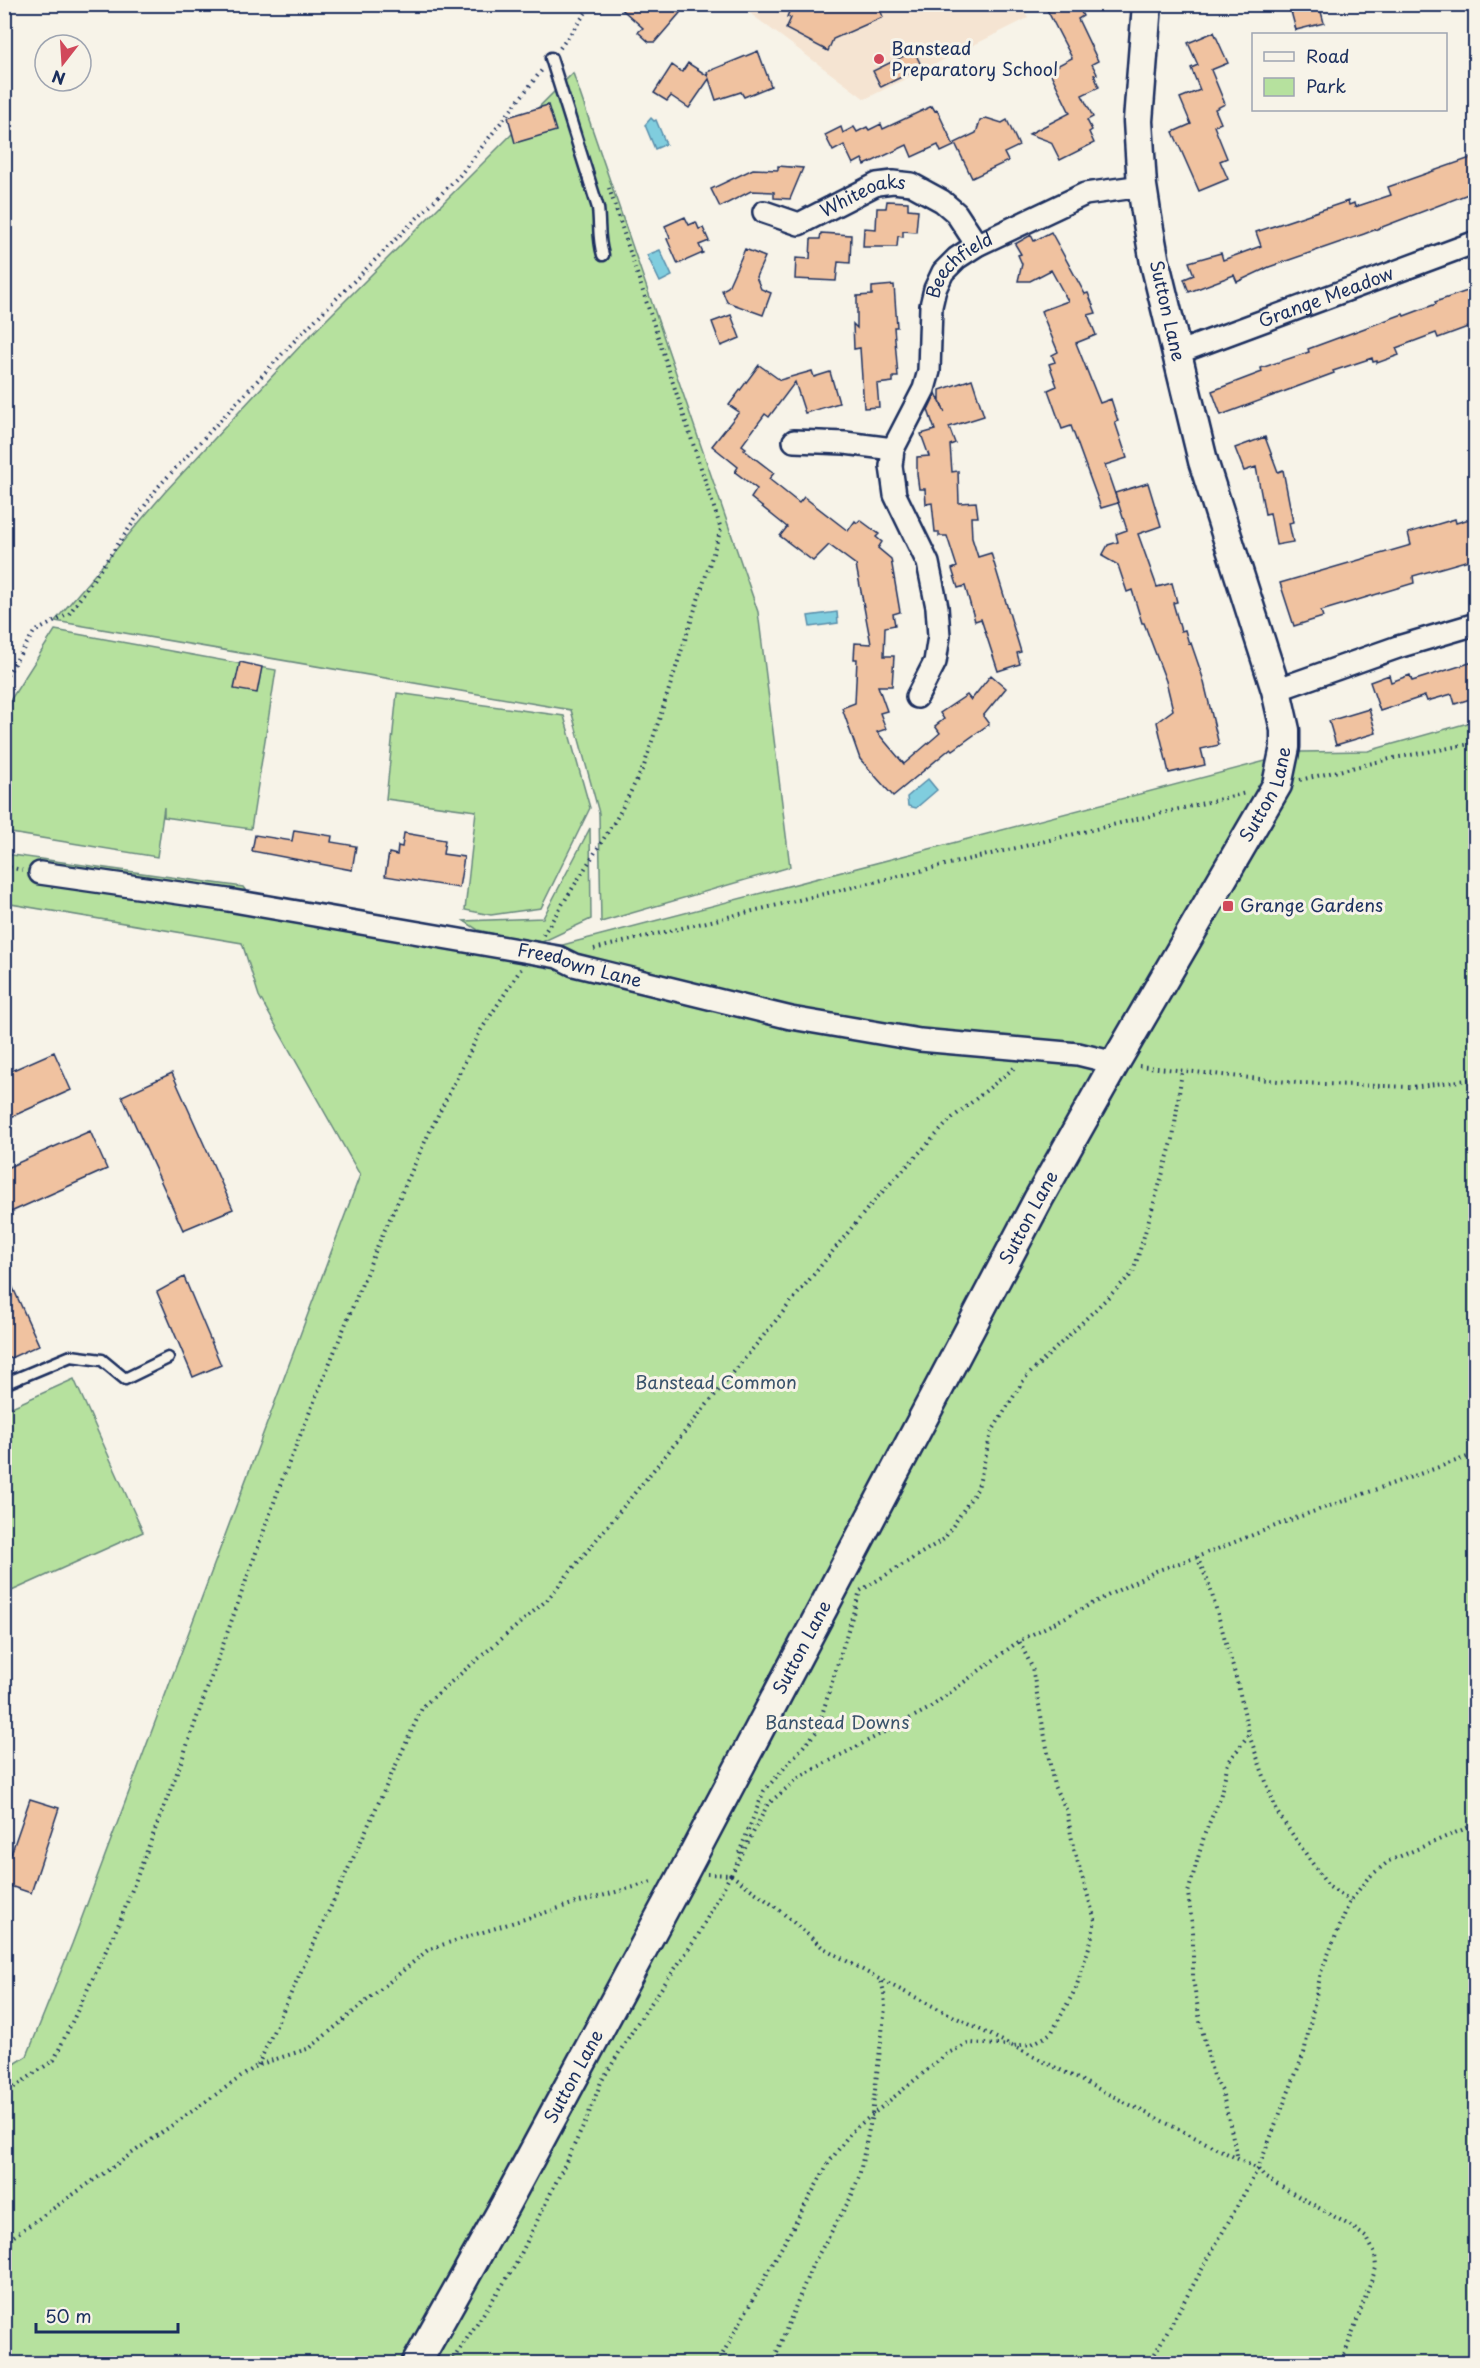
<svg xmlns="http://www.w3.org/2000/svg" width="1480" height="2368" viewBox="0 0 1480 2368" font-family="'Playpen Sans',sans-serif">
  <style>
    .built { fill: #f5e4d2 }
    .green { fill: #b6e19e; stroke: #68887e; stroke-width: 1.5 }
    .water { fill: #80cdde; stroke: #588eab; stroke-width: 1.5 }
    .building { fill: #f0c2a0; stroke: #1b2f5e; stroke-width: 1.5 }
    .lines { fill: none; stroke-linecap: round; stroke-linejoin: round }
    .service-casing { stroke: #1b2f5e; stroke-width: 15 }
    .minor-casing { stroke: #1b2f5e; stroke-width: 26 }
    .secondary-casing { stroke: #1b2f5e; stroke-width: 33 }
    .path { stroke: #1b2f5e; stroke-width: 4; stroke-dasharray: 1.5 4.5; stroke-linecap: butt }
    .service { stroke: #f7f3e8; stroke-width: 10 }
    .minor { stroke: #f7f3e8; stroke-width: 21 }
    .secondary { stroke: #f7f3e8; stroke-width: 28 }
    .poi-dot { fill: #d1495b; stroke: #f7f3e8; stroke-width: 2 }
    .labels { text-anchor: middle; stroke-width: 6; stroke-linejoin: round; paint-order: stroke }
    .poi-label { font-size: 18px; fill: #1b2f5e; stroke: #f7f3e8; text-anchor: start }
    .street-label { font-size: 18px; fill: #1b2f5e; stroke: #f7f3e8 }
    .park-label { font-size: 18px; fill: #3a536b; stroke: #f7f3e8 }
  </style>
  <rect width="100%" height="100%" fill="#f7f3e8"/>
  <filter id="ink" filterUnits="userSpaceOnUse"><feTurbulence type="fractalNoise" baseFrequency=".0167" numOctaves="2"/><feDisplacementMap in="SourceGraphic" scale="12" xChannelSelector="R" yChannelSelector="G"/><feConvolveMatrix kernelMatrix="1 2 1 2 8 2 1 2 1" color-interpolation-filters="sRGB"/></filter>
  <g filter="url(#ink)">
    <path class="built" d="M750,4H1021L1028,18L865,99L747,11Z"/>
    <path class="green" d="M573,73L758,612L790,867L601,922L599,813L571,710L55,621L165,492L303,343Z
      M55,630L276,670L251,829L164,817V807L157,857L5,832L4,710Z
      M397,693L564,716L590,808L541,908L491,915L465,910L476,811L386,799Z
      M1475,721V2363H5L4,2071L27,2056L72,1944L360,1175L259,996L242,943L5,903V854L243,887L256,905L532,953L1300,752L1368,751Z
      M590,828L591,919L538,944L478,930L464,921L543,918Z
      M74,1379L143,1532L5,1594V1410Z"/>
    <path class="water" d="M651,118L654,121L656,120L666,144L655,149L645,125Z
      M660,250L672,276L660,282L647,255Z
      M837,612L838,623L810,627L808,616Z
      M928,779L937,790L916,808L908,806L907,797Z"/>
    <path class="building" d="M616,4H670L680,13L655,42H649L638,32L643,28Z
      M792,4H878L883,17L833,39L828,51L786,29L791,18L787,17Z
      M1044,4H1077L1083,16L1078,19L1098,61L1092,64L1097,74L1094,75L1099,87L1082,95L1093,117L1087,120L1092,130L1089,132L1094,143L1060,160L1051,142L1029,134L1070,113L1049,70L1072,58Z
      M1289,4H1319L1324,23L1296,30Z
      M1214,32L1228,63L1211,70L1225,104L1215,109L1221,123L1214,126L1227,158L1220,161L1228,179L1199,191L1173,132L1191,124L1180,98L1200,90L1191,68L1198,65L1188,43Z
      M758,51L771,86L744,97L741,92L716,100L709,79L689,108L671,96L667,101L654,93L672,65L682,72L688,63L708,76L707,72Z
      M914,51L922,67L881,87L873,71Z
      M548,105L556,131L515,143L508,117Z
      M932,106L935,111L937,110L954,146L941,152L938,145L912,157L907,145L865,165L862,159L853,164L844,145L833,151L825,135L841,127L843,133L854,127L857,132L867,127L869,130L881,124L883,129Z
      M986,118L1002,123L1007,120L1019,146L1004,153L1008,161L972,178L955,143L976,133L980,121Z
      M1476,156V191L1364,234L1269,267L1237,282L1234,275L1189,292L1184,279L1194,275L1189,262L1221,253L1223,260L1261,246L1256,232L1348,201L1349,205L1354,203L1355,207L1391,195L1388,187Z
      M778,166L803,168L790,199L774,198V192L751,191L720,207L711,189L753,169L778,170Z
      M887,201L908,202V209L918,210L916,232L903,231V237L898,236L897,247H863L864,228L876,229L877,208H886Z
      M685,217L689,225L696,222L699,229L703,228L709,241L699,245L703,253L678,264L667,239L670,238L665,226Z
      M1051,232L1085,294L1088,293L1096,313L1088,315L1096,335L1076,343L1100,403L1111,399L1118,421L1115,422L1127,458L1105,465L1118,503L1101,508L1071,426L1062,429L1048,390L1057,386L1049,364L1055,362L1052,355L1058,352L1041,311L1068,301L1051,270L1030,281H1018L1022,264L1018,255L1021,254L1015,244L1031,235L1034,241Z
      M821,233L851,235L850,263L838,262L836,281L795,279L796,258L810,259L811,239H820Z
      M745,249L765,257L756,277L761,289L771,293L763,315L727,302L722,290L728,287Z
      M894,285L897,327H894L898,377H893V382L877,384L879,407L864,408L860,348L854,349L853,324L857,328V296L872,295V287Z
      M1476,288V324L1438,338L1436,333L1396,348L1399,355L1377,363V361L1373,362L1372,358L1333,371L1334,373L1221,415L1212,391L1262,372L1261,368L1309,352L1308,349L1403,314L1404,316L1436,304L1435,302Z
      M731,315L740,338L721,346L712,322Z
      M759,365L780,380L812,371L814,377L830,372L839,403L805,413L795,382L769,417L765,414L742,445L746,448L744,450L774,473L769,479L799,503L804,497L848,531L855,521L857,523L860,520L879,534L876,537L882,542L878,548L891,559L900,612L893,614L895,625L885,627L884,656H894L892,686H878L887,711L880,713L886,729L877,732L904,764L940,733L935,726L944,719L940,713L967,695L971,700L991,675L1006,688L983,716L989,724L953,750L951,748L893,796L860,759L842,708L855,703L857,659H854L855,643L871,644L856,565L829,545L813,561L780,536L787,527L751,498L757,489L735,472L738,467L712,446L739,412L729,405Z
      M972,379L984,416L949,427L955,443L950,445L952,472L958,471L959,503L976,502L978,517H971L972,538L978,557L991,553L1021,652L1017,653L1020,664L998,671L981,619L975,621L965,586L958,588L952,569L957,567L947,536H939V532H935L932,503L926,504L925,489H919L917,474V457L929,456L921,434L935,430L928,410L936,393L945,413L940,401V390Z
      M1265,437L1278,472L1283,470L1293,522L1289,523L1293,542L1276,545L1270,513L1265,514L1256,467L1244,471L1235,448Z
      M1148,483L1161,526L1138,534L1157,587L1172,583L1177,602L1173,603L1181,631L1185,630L1189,644L1191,643L1203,678L1219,745L1201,749L1205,765L1169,773L1157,722L1173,710L1166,681L1144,623H1142L1132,590L1127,592L1118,565L1102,556L1108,545L1118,542L1116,534L1127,530L1115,493Z
      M1476,517V558L1413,576L1414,583L1321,611L1323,617L1294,626L1280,583L1411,545L1408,533L1455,519L1456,523Z
      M1476,661V697L1455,704L1452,694L1427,701L1425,696L1380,711L1370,682L1389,675L1391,682L1410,675L1412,681Z
      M240,662L262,667L257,693L234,689Z
      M1369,709L1376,733L1336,745L1329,721Z
      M294,830L332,836L331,842L356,846L352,870L252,851L255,835L292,841Z
      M404,833L445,840L443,854L464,857L459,888L385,876L389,853L397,855L398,846L402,847Z
      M54,1052L71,1090L4,1120V1074Z
      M172,1073L233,1209L183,1230L122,1096Z
      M90,1131L107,1169L4,1215V1169Z
      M4,1268L39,1345L4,1361Z
      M184,1277L221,1365L193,1377L157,1292Z
      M30,1799L59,1808L31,1893L4,1884V1851L11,1854Z"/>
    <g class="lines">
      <g class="service-casing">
        <path id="service" d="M551,58L598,208C600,224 598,239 603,255
          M4,1384L71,1356L102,1360L125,1379L168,1358"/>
      </g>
      <g class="minor-casing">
        <g id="minor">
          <path id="s1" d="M764,212L799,224L877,184L893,182L911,184L942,201L956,213L977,245"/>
          <path id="s2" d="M1177,353L1476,242"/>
          <path d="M794,441L845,443L893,449"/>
          <path d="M1276,690L1398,647L1476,624"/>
          <path id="s3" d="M917,697L935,662L939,636L937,607L928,563L895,495L891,466L893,449L924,389L929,371L931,306L935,289L943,272L957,258L977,245L1085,194L1142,186"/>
          <path id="s4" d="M40,873L228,900L558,957L574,965L791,1018L920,1040L1078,1054L1115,1063"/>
        </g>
      </g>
      <g class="secondary-casing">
        <g id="secondary">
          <path id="s5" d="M416,2364L505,2205L683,1874L1039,1198L1115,1063L1277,785L1285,747V730L1276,690L1203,461L1155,263L1147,218L1142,186L1138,121L1147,4"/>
        </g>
      </g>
      <path class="path" d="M560,48L592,4
        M4,680L34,632L69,614L158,487L299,336L460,175L542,70
        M1300,780L1394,758L1476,743
        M4,866L22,870
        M543,935L618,816L644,766L721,529L609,188
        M594,949L1246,793
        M1139,1066L1297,1083L1411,1087L1476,1079
        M1197,1557L1209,1584L1237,1681L1249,1734L1228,1763L1220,1798L1205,1833L1188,1893L1193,1932V1979L1200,2021L1213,2076L1222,2091L1238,2159
        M1249,1735L1277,1812L1328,1886L1350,1901
        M739,1853L764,1791L817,1731L860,1591L944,1539L978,1488L991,1433L1025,1378L1133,1273L1173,1139L1182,1071
        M707,1874L731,1875L768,1804L801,1776L928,1709L1019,1641L1156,1571L1197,1557L1298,1517L1476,1454
        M731,1875L777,1908L822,1947L877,1978L1258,2169L1264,2177L1351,2226L1367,2238L1375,2254L1376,2268L1345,2353L1339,2364
        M258,2065L423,1706L547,1600L873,1202L951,1119L1014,1068
        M4,2094L54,2060L120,1921L180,1765L282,1480L377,1247L428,1135L481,1030L521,969
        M4,2243L258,2065L310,2048L429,1949L569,1905L652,1882
        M450,2364L515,2266L586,2121L601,2082L638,2022L697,1937L731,1874
        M717,2364L828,2164L851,2132L948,2053L970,2043L1013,2046L1032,2044L1045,2037L1052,2032L1076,1988L1091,1941L1095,1920L1073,1846L1067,1811L1054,1786L1032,1667L1019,1641
        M777,2364V2352L812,2266L851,2197L859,2177L872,2115L885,2008L884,1992L881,1981
        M1149,2364L1258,2169L1304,2053L1321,1972L1350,1901L1368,1878L1389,1861L1476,1824"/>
      <use href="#service" class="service"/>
      <use href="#minor" class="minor"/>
      <use href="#secondary" class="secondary"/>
    </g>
  </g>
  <g class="poi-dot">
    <circle cx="879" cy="59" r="6"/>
    <rect x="1222" y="900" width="12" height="12" rx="3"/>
  </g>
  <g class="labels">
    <g class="poi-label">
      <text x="891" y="55">Banstead<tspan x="891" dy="21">Preparatory School</tspan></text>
      <text x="1240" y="912">Grange Gardens</text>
    </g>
    <g class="street-label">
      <text dy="6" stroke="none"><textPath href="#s1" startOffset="108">Whiteoaks</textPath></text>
      <text dy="6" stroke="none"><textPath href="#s3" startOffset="465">Beechfield</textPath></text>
      <text dy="6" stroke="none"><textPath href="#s2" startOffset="159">Grange Meadow</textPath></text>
      <text transform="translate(1167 311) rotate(77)" y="6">Sutton Lane</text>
      <text dy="6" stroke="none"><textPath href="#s5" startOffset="1786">Sutton Lane</textPath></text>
      <text dy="6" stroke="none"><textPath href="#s4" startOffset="548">Freedown Lane</textPath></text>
      <text dy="6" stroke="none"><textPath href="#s5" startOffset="1300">Sutton Lane</textPath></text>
      <text dy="6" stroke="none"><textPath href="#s5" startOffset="814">Sutton Lane</textPath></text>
      <text dy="6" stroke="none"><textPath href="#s5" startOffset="328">Sutton Lane</textPath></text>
    </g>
    <g class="park-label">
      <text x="716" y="1389">Banstead Common</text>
      <text x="837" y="1729">Banstead Downs</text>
    </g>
  </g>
  <rect width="1480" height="2368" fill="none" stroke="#f7f3e8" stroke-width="24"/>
  <rect x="12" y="12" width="1456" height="2344" fill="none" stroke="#1b2f5e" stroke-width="2" filter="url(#ink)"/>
  <rect x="1252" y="33" width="195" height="78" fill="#f7f3e8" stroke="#9fa5b1" stroke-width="1.5"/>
  <rect x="1264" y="52" width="30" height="9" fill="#f7f3e8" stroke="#9fa5b1" stroke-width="1.5"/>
  <text x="1306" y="63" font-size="18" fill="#1b2f5e">Road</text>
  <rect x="1264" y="78" width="30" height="18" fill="#b6e19e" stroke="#9fa5b1" stroke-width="1.5"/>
  <text x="1306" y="93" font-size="18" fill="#1b2f5e">Park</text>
  <g transform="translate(63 63) rotate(197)"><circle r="28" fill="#f7f3e8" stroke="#9fa5b1" stroke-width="1.5"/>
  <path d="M0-4.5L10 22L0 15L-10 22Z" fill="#d1495b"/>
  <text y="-9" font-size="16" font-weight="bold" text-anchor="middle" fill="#1b2f5e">N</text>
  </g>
  <path d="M36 2323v9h142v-9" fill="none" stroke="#1b2f5e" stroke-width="3"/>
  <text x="45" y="2323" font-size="18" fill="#1b2f5e" stroke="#f7f3e8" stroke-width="4.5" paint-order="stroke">50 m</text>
</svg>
